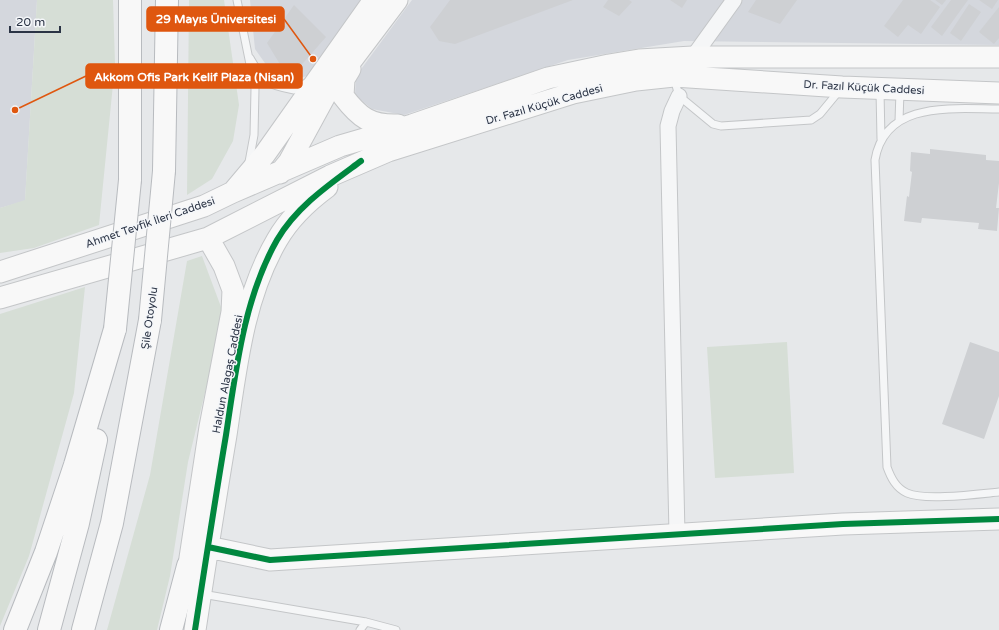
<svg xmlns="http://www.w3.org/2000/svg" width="999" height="630" viewBox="0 0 999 630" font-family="'Varela Round',sans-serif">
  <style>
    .built { fill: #d4d7dd }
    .green { fill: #d6ded6 }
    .building { fill: #ced0d3 }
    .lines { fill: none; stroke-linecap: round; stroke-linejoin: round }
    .lane-casing { stroke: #c4c6c8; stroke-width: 9 }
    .street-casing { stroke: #c4c6c8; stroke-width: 17 }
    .secondary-casing { stroke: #c4c6c8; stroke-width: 23 }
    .highway-casing { stroke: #b8bbbf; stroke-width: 24 }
    .lane { stroke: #f5f6f7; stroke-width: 7 }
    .street { stroke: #f5f6f7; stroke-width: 15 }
    .secondary { stroke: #f8f8f8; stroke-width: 21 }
    .highway { stroke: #f8f8f8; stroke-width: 22 }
    .highway-bridge-casing { stroke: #b8bbbf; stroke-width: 24; stroke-linecap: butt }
    .highway-bridge { stroke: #f8f8f8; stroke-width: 22 }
    .cycleway-casing { stroke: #f4f6f9; stroke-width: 8 }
    .cycleway { stroke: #00873e; stroke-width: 6 }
    .labels { text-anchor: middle; stroke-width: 3; stroke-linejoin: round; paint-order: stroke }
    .street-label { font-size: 11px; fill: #2b3445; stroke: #f4f6f9 }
    .leader { fill: none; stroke: #df570f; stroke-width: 1.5 }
    .callout-dot { fill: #df570f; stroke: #f4f6f9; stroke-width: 1.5 }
    .callout { fill: #df570f; stroke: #df570f; stroke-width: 1.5 }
    .callout-label { font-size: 12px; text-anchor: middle; font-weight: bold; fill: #fff }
  </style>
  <rect width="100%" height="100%" fill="#e6e8ea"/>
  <path class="built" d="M0,0H37L25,201L0,208Z
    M250,0H364L311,75L279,83L255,49Z
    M412,0H999V45L684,41L568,60L404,115L372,109L355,95L356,76Z"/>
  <path class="green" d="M37,0H113L115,64L99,225L34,248L0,253V208L25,200Z
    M189,0H224L239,105L233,141L212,179L187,195Z
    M202,256L224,315L188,462L170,576L157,630H107L150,475L187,261Z
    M85,287L74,393L29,556L0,626V314Z
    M787,342L794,473L715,478L707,347Z"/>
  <path class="building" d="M450,0H573L455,44L439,41L430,27Z
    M608,0H629L632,2L619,16L603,7Z
    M670,0H687L682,8Z
    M756,0H797L780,24L748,12Z
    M903,0H930L940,7L921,34L908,25L898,37L884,26Z
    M935,0H946L942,5Z
    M951,0H968L942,36L931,27Z
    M979,0H998L992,9Z
    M969,4L981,12L961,41L950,33Z
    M294,5L326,37L289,79L267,43Z
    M999,7V38L994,44L979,32Z
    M930,149L986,155V160L999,161V183L996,208H999L997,231L978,229L979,223L922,218L921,223L904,221L907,196L909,197L912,172L910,171L911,152L930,154Z
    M970,342L999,352V396L984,439L942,424Z"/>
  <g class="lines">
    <g class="lane-casing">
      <path id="lane" d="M237,0L255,89L254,135L249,162
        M250,58C264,82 265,85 294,90L306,83
        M674,78L679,96L713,124L721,126L811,120L820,114L839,91
        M880,91L881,139
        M999,109C953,109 885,100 875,160L887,467C891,478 896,488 907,493C925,501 978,494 999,492
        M899,121L900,91
        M202,594L366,622L396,630
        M360,630L366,622"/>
    </g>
    <g class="street-casing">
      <path id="street" d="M693,57L734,0
        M677,534L668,126L672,111L679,96"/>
    </g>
    <g class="secondary-casing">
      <path id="secondary" d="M350,69L344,79L343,96C359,117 370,126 398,125
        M280,173L289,162L326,94L397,0
        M233,192L340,146L412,125L548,78L609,65L639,60L693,57H999
        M0,272L204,206L233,192L265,154L374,0
        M0,298L208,238L330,176L388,151L573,93L636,80L674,76L842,87L999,93
        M208,547L270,560L843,524L999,519
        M186,584L210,427L232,312L233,290L224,266L208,238
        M195,630C205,565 215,500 226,435C236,369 243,298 277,240C289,219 308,201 327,187"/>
    </g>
    <g class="highway-casing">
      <path id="highway" d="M164,171L167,0
        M130,180V0
        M15,630L46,552L75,465L115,329
        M49,630L78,523L96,440
        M83,630L112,523L150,320
        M171,630L188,566"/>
    </g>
    <use href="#lane" class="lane"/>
    <use href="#street" class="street"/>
    <use href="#secondary" class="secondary"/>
    <use href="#highway" class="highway"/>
    <g class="highway-bridge-casing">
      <path id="highway-bridge" d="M150,320L164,171
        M115,329L130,180"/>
    </g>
    <use href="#highway-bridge" class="highway-bridge"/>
    <g class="cycleway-casing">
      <path id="cycleway" d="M208,547L270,560L843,524L999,519
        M195,630C205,565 215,500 226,435C236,369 244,298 277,240C297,206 330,184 361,161"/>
    </g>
    <use href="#cycleway" class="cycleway"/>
  </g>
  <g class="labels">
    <g class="street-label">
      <text transform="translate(864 87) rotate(3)" y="4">Dr. Fazıl Küçük Caddesi</text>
      <text transform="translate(544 104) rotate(-16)" y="4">Dr. Fazıl Küçük Caddesi</text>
      <text transform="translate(150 222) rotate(-19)" y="4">Ahmet Tevfik İleri Caddesi</text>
      <text transform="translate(149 318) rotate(-82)" y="4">Şile Otoyolu</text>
      <text transform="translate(227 374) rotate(-79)" y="4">Haldun Alagaş Caddesi</text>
    </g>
  </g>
  <path class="leader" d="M313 59L284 19M15 110L86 76"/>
  <g class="callout-dot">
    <circle cx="313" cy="59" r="4"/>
    <circle cx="15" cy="110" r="4"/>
  </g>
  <g class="callout">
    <rect x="147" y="7" width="137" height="24" rx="4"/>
    <rect x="86" y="64" width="216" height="24" rx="4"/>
  </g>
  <g class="callout-label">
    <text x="216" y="23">29 Mayıs Üniversitesi</text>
    <text x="194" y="81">Akkom Ofis Park Kelif Plaza (Nisan)</text>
  </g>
  <path d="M10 26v6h50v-6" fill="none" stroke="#2b3445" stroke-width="2"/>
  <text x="16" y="26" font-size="12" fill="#2b3445" stroke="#f4f6f9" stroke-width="3" paint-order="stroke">20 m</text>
</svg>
